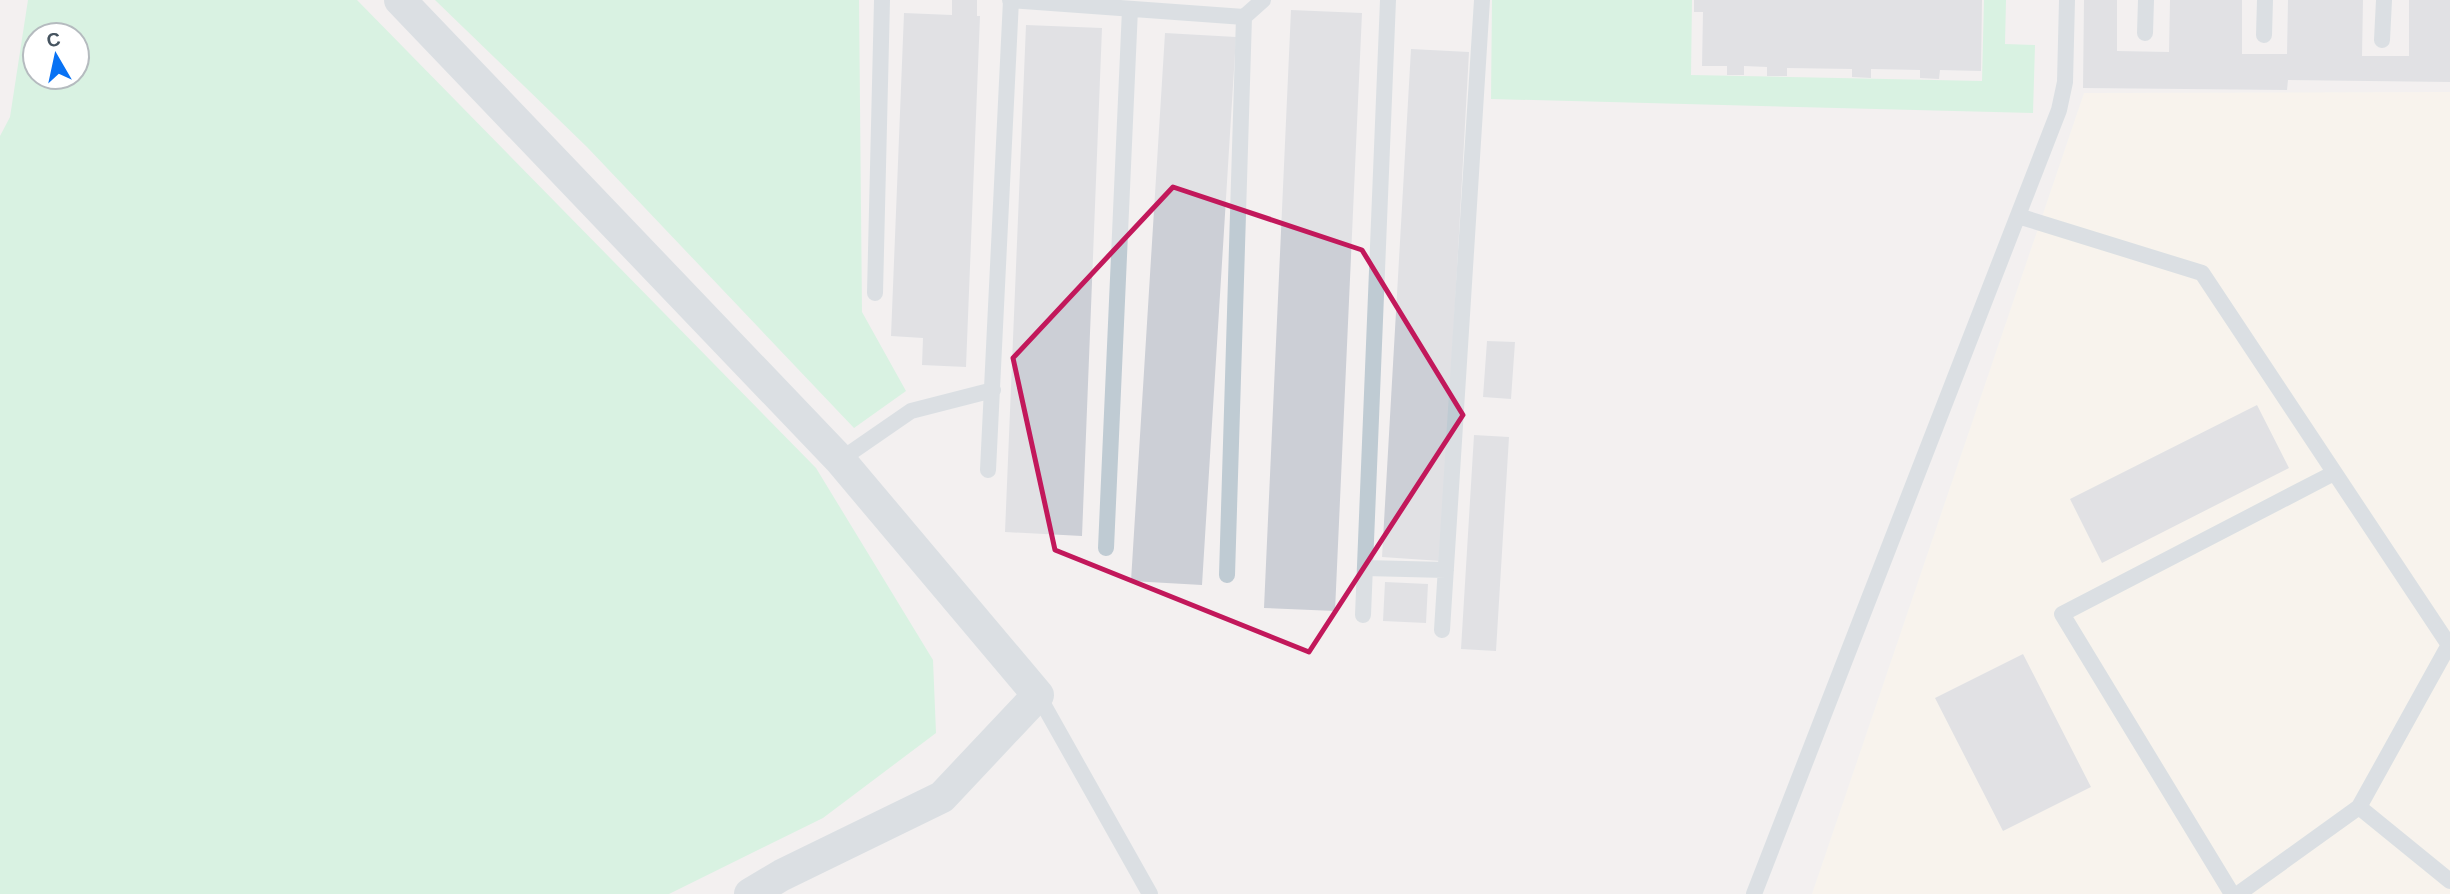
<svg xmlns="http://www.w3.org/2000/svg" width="2450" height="894" viewBox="0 0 2450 894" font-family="Barlow,sans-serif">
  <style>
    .commercial { fill: #fef7e9 }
    .green { fill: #bbf3d0; fill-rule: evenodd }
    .building { fill: #cccfd6 }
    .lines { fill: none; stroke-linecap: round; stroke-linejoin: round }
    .lane { stroke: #bfcbd3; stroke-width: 16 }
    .street { stroke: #bfcbd3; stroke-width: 32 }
    .marked { fill: none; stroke: #c2185b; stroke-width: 5; stroke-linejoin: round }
  </style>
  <rect width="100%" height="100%" fill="#f3f0f0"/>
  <path class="commercial" d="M2450,92V894H1812L2084,93Z"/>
  <path class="green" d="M28,0H357L816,468L933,660L936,733L823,818L669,894H0V136L10,117ZM35,35H77V77H35Z
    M435,0H859L862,312L906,391L854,428L587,147Z
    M1492,0H1692L1691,75L1982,81L1984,0H2006L2005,44L2035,45L2033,113L1491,99Z"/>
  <path class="building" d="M952,0H977V16H980L966,367L922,365L923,338L891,336L904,13L952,15Z
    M1694,0H1982L1981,71L1940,70L1939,79L1920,78V70L1871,69V78L1852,77V69L1787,68V76H1767V67L1744,66V75H1727V66H1702L1703,12H1694Z
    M2084,0H2117V51L2169,52L2170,0H2242V54H2287L2288,0H2363L2362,56H2409V0H2450V82L2288,80L2287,90L2083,88Z
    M1291,10L1362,13L1335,611L1264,608Z
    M1026,25L1102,28L1082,536L1005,532Z
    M1165,33L1236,37L1202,585L1131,581Z
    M1411,49L1469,52L1441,561L1382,557Z
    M1487,341L1515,342L1511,399L1483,397Z
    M2257,405L2289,468L2102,563L2070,499Z
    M1474,435L1509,437L1496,651L1461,649Z
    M1385,582L1428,584L1426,623L1383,621Z
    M2023,654L2091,787L2003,831L1935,698Z"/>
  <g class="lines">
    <path class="lane" d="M1010,0L1244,17L1263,0
      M2145,33L2146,0
      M2264,35L2265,0
      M2382,40L2384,0
      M2018,216L2202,273L2449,645
      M875,293L882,0
      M840,460L911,411L993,390
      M988,470L1011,0
      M1106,548L1130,9
      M1365,568L1446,570
      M1227,575L1244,17
      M1363,615L1388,0
      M1442,630L1482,0
      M2450,643L2359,807L2450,881
      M1038,695L1150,894
      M1754,894L2059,110L2065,82L2067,0
      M2232,894L2062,614L2334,473
      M2238,894L2359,807"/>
    <path class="street" d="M400,0L840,460L1038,695L942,797L782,875L750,894"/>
  </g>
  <path d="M0 0H2450V894H0ZM1173,187L1362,250L1463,415L1309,652L1055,550L1013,358Z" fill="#f3f0f0" fill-opacity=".55" fill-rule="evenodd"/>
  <path class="marked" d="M1173,187L1362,250L1463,415L1309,652L1055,550L1013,358Z"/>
  <g transform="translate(56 56) rotate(351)"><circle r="33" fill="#ffffff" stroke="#b5bbbf" stroke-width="2"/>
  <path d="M0-5L12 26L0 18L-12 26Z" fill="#0872f4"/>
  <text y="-10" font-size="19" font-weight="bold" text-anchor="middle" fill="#465460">С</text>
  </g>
</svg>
